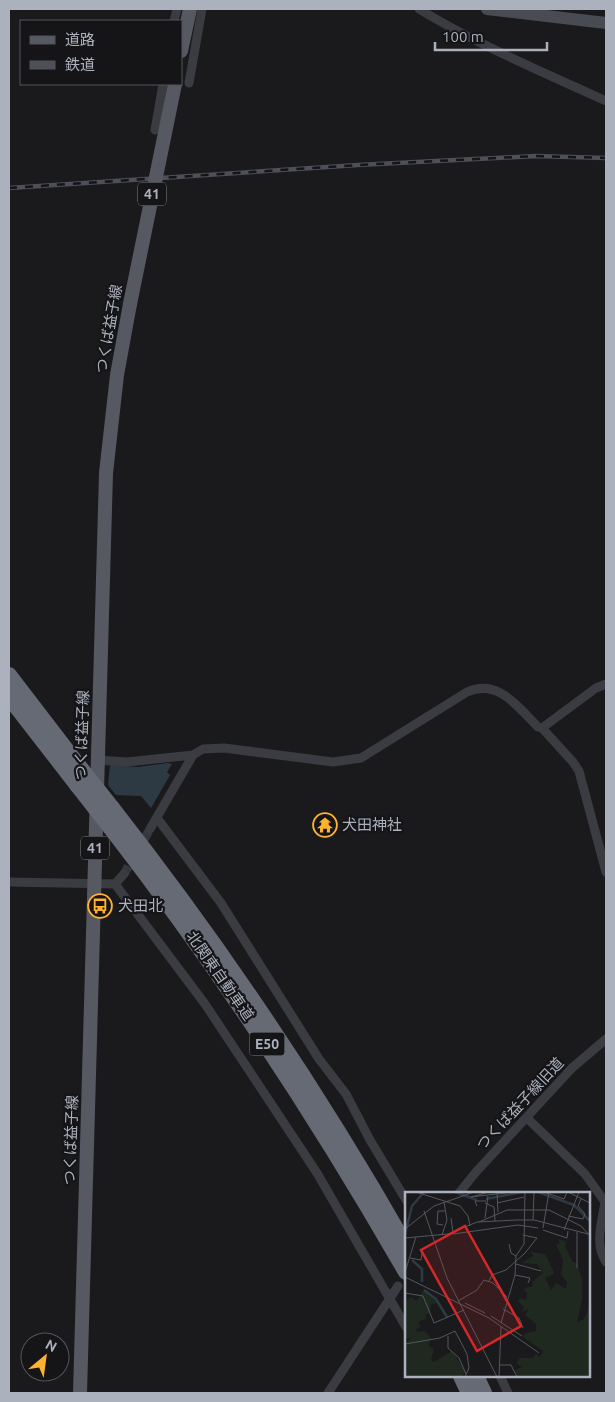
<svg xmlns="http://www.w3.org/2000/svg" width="615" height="1402" viewBox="0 0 615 1402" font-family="Ubuntu,'Noto Sans JP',sans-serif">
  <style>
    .water { fill: #2e3a43 }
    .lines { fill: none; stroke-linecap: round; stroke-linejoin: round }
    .street-tunnel { stroke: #37383d; stroke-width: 9; stroke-dasharray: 9 4.5; stroke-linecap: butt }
    .street { stroke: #3b3c42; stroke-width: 9 }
    .secondary { stroke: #484b52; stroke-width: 12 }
    .primary { stroke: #565961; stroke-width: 14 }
    .highway { stroke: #666a74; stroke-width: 16 }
    .rail-casing { stroke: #4d5057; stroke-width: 4.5 }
    .rail { stroke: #151518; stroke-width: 2.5; stroke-dasharray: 8; stroke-linecap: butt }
    .primary-bridge { stroke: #565961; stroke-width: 14 }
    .highway-bridge { stroke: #666a74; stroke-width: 16 }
    .labels { text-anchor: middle; stroke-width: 4.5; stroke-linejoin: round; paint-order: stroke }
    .shield { fill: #151518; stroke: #7e838c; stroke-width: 1 }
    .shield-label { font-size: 14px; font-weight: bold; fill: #abb2bd }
    .street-label { font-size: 15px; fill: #abb2bd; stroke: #151518 }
    .poi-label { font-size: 15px; fill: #abb2bd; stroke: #151518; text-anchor: start }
    .inset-river { fill: none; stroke: #2e3a43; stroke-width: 2.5 }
    .inset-road { fill: none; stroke: #54575d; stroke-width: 1 }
    .view { fill: #d62828; fill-opacity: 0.15; stroke: #d62828; stroke-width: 2.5 }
    .inset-edge { fill: none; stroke: #abb2bd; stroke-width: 2.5 }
  </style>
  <rect width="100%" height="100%" fill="#1a1a1d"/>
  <path class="water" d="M168,763L172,764L167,772L170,775L151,808L141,796L116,795L108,785L110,765L138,767Z"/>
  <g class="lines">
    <path class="street-tunnel" d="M124,874L150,829"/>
    <path class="street" d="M419,9C478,45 543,72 606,101
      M174,21L177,9
      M189,83L202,9
      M155,130L163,84
      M542,728L596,688L606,684
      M97,760L127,762L193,755
      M157,818L221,903L319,1059L346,1094L370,1140L406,1200
      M150,829L193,755L203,749L224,748L333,762L361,758L467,692C498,678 518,707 538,727L542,728L573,762L579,771L606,872
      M9,882L115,884L124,874
      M115,884L205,1004L317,1173L406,1327
      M527,1118L585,1174L605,1202C602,1222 594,1244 606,1262
      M459,1193L476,1172L572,1068L606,1039
      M500,1376L508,1393
      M328,1393L398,1286"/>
    <path class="secondary" d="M487,9L606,23"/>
    <path class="primary" d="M181,51L190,9
      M80,1393L106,473L117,375L130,304"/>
    <path class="highway" d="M9,675L78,765
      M9,697L78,786
      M112,808C221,947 319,1093 406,1246
      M111,828C220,969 317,1117 406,1272
      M461,1376L469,1393
      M476,1376L484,1393"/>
    <g class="rail-casing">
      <path id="rail" d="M9,188L358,165L536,156L606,158"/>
    </g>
    <use href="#rail" class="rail"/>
    <path class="primary-bridge" d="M130,304L175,84"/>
    <path class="highway-bridge" d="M78,765L112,808
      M78,786L111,828"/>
  </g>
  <defs>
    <g id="temple-ring" transform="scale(1.25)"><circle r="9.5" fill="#151518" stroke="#ffb130" stroke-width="1.5"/><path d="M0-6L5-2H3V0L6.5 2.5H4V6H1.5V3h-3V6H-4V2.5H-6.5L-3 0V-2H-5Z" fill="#ffb130"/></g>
    <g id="bus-ring" transform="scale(1.25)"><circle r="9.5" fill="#151518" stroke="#ffb130" stroke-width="1.5"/><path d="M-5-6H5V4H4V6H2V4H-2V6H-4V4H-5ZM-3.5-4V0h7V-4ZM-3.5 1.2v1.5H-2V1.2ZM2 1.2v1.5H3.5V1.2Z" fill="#ffb130"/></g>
  </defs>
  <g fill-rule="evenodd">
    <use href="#temple-ring" x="325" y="825"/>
    <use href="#bus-ring" x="100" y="906"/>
  </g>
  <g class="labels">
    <g class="shield">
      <rect x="138" y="182.5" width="28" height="23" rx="4"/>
      <rect x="81" y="836.5" width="28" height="23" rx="4"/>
      <rect x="249.5" y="1032.5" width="35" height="23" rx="4"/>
    </g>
    <g class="shield-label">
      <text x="152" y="199">41</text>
      <text x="95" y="853">41</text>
      <text x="267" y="1049">E50</text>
    </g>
    <g class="street-label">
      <text transform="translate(109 329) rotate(-80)" y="5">つくば益子線</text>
      <text transform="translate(82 735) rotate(-88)" y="5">つくば益子線</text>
      <text transform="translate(220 976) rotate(55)" y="5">北関東自動車道</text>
      <text transform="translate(520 1104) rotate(-47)" y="5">つくば益子線旧道</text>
      <text transform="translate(71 1140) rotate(-88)" y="5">つくば益子線</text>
    </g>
    <g class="poi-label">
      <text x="342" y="830">犬田神社</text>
      <text x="118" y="911">犬田北</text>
    </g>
  </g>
  <g transform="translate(405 1192)">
    <rect width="185" height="185" fill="#1a1a1d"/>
    <path d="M153,47L162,50L160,54L167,69L172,72L177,87V108L172,130L179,127L185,114V185H113L110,178L117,175L111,171L115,166H128L131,162L135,165L138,159L118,145L119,142L131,139V132L120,123L124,117L117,120L119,115L113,109L115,106L121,108L122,101L118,97L128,94L127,90L138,81L132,72L117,71L128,64L126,60L140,62L148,78L149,82L140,86L146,98L151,91L161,97L162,90L156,83L158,68L151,52H155ZM18,98L33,111L26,112L25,121L20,123L22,126L13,130L16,135L11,137L12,140L20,139L27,147L23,152L29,158L26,168L29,170L47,159L60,179L57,185H0V152L6,146L0,147V110L6,105L12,109Z" fill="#1f2920"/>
    <path class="inset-river" d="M50,0L72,8M133,0L169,13L185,29M81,7L117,0M0,42L7,14L19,0M7,68L17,77V90M19,98L31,107L42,125"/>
    <path class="inset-road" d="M11,0L55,14L63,24L65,34M84,0L66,5L108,0M92,0L93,20M139,0L159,7L162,0M163,0L185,11M80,11L89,15L90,29M92,11L119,5M72,14L70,9H81M19,19L42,86L92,185M163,24L178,27L180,22L173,14L176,7M46,26L48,41M80,26L83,4M128,28L129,0M74,30L102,18H144L176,34L185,44M38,33L32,32L33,19H40M138,36L144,0M0,37L29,14L69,0M138,38L162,46L163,39M159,38L174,0M172,40V76M48,42L113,33L133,36M37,43L42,28L39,10M0,46L43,42L72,30L112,28H129L183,42M104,52L106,61L111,64M5,66L16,68L17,61M111,72L136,79M0,80L11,45M110,83L125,86L123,91M0,85L84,126L134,161M84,89L87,83L101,78L120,61L132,46L118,43M0,101L18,104L29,131L59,118M53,109L72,98L79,88L88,91L102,105M60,111L80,121M98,117L114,126L118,136M86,124L117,144M96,131L110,83L111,64L119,52L120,0M43,144V156L54,166L61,182M0,152L35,146L50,139L62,162L64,176L60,185M94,173H106L112,185M94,185L96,135"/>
    <path class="view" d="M60,34L116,134L72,159L16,58Z"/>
    <rect width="185" height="185" class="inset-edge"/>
  </g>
  <rect width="615" height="1402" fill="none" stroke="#abb2bd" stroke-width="20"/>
  <rect x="20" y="20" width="162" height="65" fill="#151518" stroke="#51545a"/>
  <rect x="30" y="36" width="25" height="8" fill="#565961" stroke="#51545a"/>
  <text x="65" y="45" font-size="15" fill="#abb2bd">道路</text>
  <rect x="30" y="61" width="25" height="8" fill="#4d5057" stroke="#51545a"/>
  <text x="65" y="70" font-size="15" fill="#abb2bd">鉄道</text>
  <g transform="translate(45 1357) rotate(29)"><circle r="24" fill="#151518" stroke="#51545a"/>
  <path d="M0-4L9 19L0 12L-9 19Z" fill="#ffb130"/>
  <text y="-8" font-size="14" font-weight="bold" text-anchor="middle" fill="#abb2bd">N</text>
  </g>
  <path d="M435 42v8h112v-8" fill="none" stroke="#abb2bd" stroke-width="2.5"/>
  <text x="442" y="42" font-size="15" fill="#abb2bd" stroke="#151518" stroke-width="4" paint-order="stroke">100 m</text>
</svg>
